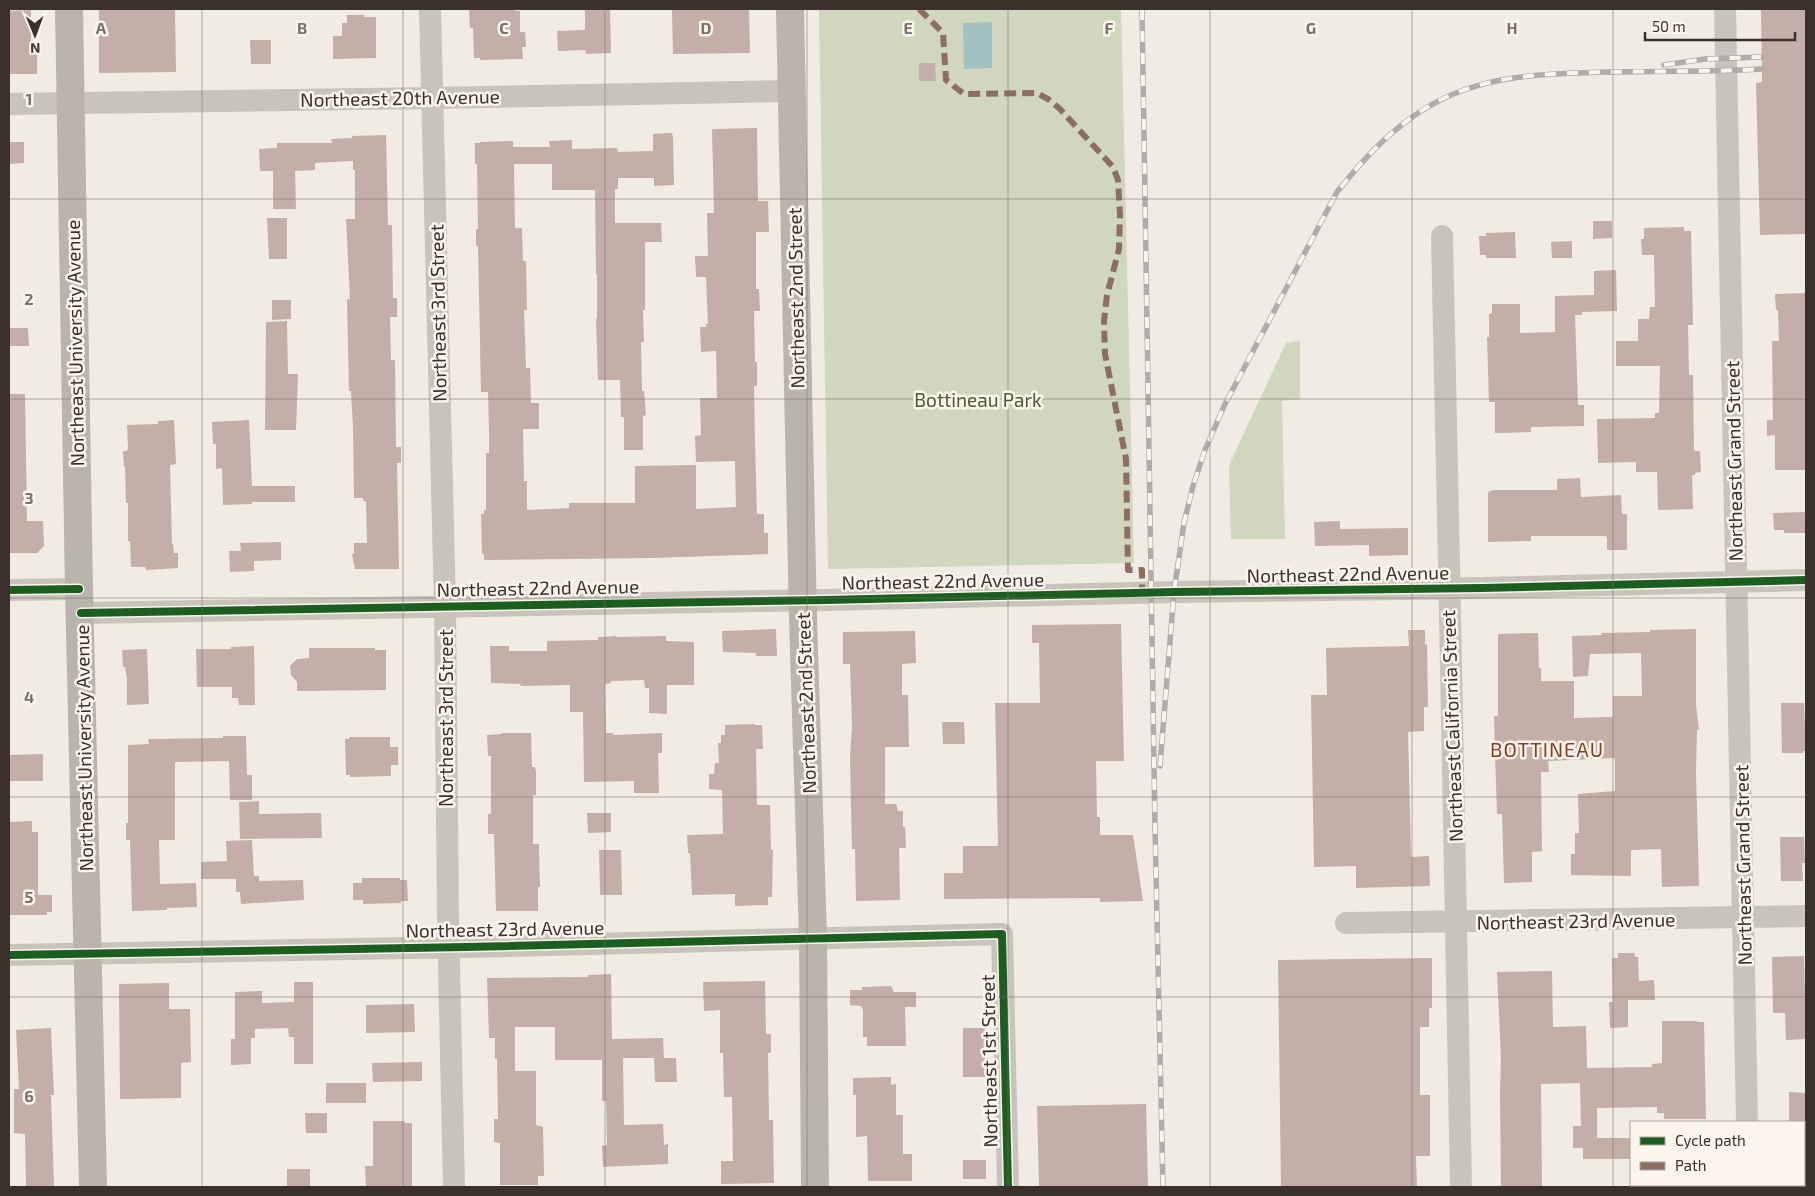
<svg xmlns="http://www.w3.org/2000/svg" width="1815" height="1196" viewBox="0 0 1815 1196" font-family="'Exo 2',sans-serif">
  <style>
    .green { fill: #d1d6bf }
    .water { fill: #a1c2c1 }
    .building { fill: #c3afa7 }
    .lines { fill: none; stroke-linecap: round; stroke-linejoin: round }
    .street { stroke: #c9c3be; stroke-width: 22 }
    .secondary { stroke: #bab3ae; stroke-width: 28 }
    .rail-casing { stroke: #b1aca8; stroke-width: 5.5 }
    .rail { stroke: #fbf5ee; stroke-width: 4; stroke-dasharray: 11; stroke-linecap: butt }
    .quiet { stroke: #8d6e63; stroke-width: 6; stroke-dasharray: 12 6; stroke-linecap: butt }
    .cycleway-casing { stroke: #fbf5ee; stroke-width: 11 }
    .cycleway { stroke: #1b5e20; stroke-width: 8 }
    .grid { fill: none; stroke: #7a716c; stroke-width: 1; stroke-opacity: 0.55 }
    .labels { text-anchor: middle; stroke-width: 5; stroke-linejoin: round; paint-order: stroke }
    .street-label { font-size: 19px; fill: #3b302b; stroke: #fbf5ee }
    .park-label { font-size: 19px; fill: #4a5a2e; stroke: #fbf5ee }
    .neighbourhood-label { font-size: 20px; letter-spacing: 1px; fill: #8c3b22; stroke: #fbf5ee }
    .grid-label { font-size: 16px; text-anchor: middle; font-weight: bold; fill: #7a716c; stroke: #fbf5ee; stroke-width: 5; stroke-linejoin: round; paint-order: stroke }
  </style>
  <rect width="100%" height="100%" fill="#f0ebe5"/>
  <path class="green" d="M819,9H1121L1134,563L828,569Z
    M1300,341V399L1282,401L1285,539H1231L1229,468L1231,461L1286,343Z"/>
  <path class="water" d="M992,22V68L964,69L963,23Z"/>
  <path class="building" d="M99,9H175L176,72L99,73Z
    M469,9H515V11H520V32H525L526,47H522L523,59L480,60V58H474L473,28H470Z
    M585,9H610L611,53L586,54L585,50L558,51L557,31L585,30Z
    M672,9H749L750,53L673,54Z
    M1761,9H1806V234L1760,235L1756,83L1762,82Z
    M31,10V53H37V74H9V11Z
    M347,15H364V17H376V58L333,59V36H342V23H347Z
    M250,40H271V64H251Z
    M919,63H935L936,81H919Z
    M757,128L758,201H768L769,232H756V289H759L760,311H754L755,362H757V386H754L755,442L757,514H764V533H768V554L651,558L484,560V554H482L481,514H484V510H486V453H489V430L488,392H481L478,246H476V229H478L477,164H475V143H480V142L513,141V147H550L549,141L572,140V149L617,148L618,152L653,151V134L672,133L673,138L674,185L654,186V178H618V189H615V223H661L662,242H645V310H643L644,342H641L642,391H644L646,415L643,416V450H624V417H621L620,380H598L596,319H597V274H596L595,190H552V164H514L515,228H522L523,261H526L527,310H524L526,368H530L531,403H539V429H523L524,481H527V510L569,508V503H635V466L696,465V509L736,507L735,461L696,462L695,436L701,435L700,398H717L716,351L701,352L700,327H706V324H708L706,277H696L695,256H708L707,213H714L712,129Z
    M386,135L388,225H392L393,298H397V317H390L391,360H395L396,447H401V463H397L399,569H355L352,554H354V543H367L366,501H363V498H354L353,427L351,391H349L347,299H350L346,219H355V170H353V161L315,163V170L295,171L296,209H273V171H260L259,149L277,148V143H332L331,139L352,138V136Z
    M9,142H24V163L9,164Z
    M267,218H287V259H269Z
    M1593,221H1612V238L1593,239Z
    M1684,227V231H1691L1693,325H1688L1689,375H1693L1694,450L1695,451H1700L1701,472L1695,473V475H1692L1693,509L1658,510L1657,472H1636V462L1598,463L1597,419L1655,418V413H1659L1660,366H1616V341H1638V319H1649L1650,307H1655L1654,255H1642L1641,239H1644V228Z
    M1515,232L1516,258H1486V255H1480L1479,236H1486V233Z
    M1572,241V258H1552L1551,242Z
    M1616,270L1617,311L1582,312V315H1575L1578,405H1584V426L1531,427V432L1495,433V402H1489L1487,337H1489V314L1492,313V304H1520V333L1555,332V296L1594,295V271Z
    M1806,293V470H1775V435L1767,436V420H1773L1772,341H1779L1778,310H1776L1775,294Z
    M272,300H291V319L272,320Z
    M287,321L288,374H298L296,430H265L266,322Z
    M9,328H28L29,346H9Z
    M9,394H25L27,521H43L44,546L37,553H9Z
    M174,420L176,464L170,465L172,544H173L174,553H178V568L146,570L145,567H131L130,541H128V503H126L125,466L124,467L123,451H127L128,448L127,425L158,424V421Z
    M249,420L252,486H295V502H252V504L223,505L222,468L216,469V444H213L212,422Z
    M1580,478L1581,497L1621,495L1622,514H1627V550H1607V537L1605,536H1531V541L1488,542V492L1493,490H1557V479Z
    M1806,512V533H1784V530H1774L1773,513Z
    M1340,521V529L1408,528V555L1369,556V545L1315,546L1314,522Z
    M281,542V560L254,561V571L230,572L229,551H241L240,543Z
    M1121,624L1124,761H1096L1097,817H1100V835H1133L1143,901L1100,902V898L944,899V873H963V846H998L995,703H1040L1039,643H1032V625Z
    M776,629L777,656H756V653L723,652L722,631Z
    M1696,629V706L1699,730H1697L1696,771L1699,886L1662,887L1661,849L1631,850V876L1571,875V854H1575V833H1579L1578,794L1615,791V758L1548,761L1549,772H1541L1542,851L1532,852V882L1504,883L1502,814H1497L1495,754L1494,716H1498V634L1538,633L1539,668H1541V681H1574V718L1613,717V696H1642L1641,653L1590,654L1588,676L1573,677L1572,636L1602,635L1601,633L1650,632V630Z
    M1408,630H1425V645L1427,644L1428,707H1424V731L1408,732L1411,857L1429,856L1430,886L1356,888V866L1314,867L1311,695H1327L1326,648L1409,646Z
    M915,631L916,663L902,664V695H908L909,747H885V804H896L898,811H903V827H905L906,848H899L900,900L856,901L855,849H852L850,757L852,726L850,664H843V632Z
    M616,636L617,637L666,636V641L694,642V685H667V714L649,713V688H645L644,680L611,681V683L605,684L606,733H613V735L662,733V753H658L659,793H634V781L584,782L583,712H570V685L521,686L520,684L491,683L490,646H509V651H547V641L598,640V637Z
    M254,646L255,705H239L238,698H232V687H197L196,649H231V647Z
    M309,648H375V650H386V690L297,691V682L291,675L290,666L297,659L309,658Z
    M147,649L149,704L127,705V679L125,667H123L122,650Z
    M1781,703H1804L1806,751H1803V753H1782Z
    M942,722H964L965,744H943Z
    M755,724V725H762L763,749H756V750L757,805H770L771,850H773L772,897H768V905L735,906V894L692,895L690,853H688L687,835L723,834L722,790L709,789V774H714L715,763H719L718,743H721V735H725V725Z
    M502,733H531L532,767H535L536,772V795H533V844H539V852L540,887H538V911H496L494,834H488V814H491V756H488L487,735L502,734Z
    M223,736H246L247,775H252V800H230L229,761L175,762V840H159L160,884L196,883L197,907L167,908V910L132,911L130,840H126V823H128V745L149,744L148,739L223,738Z
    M349,737H390V747H398V765H391V776L350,777V775H346L345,739H349Z
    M43,754V781H9V755Z
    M259,801V814L321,813L322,838L240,839L239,802Z
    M587,813H611V832L588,833Z
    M32,821V832H38V895H52V912H47V915H9V822Z
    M1780,837H1804L1805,863H1802L1803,881H1781Z
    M252,840L254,876H259V881L303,880L304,900L241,904L240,892H236V879H201V862L227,861L226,841Z
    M599,850H621L622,895H600Z
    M362,878H400V880H407L408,901H401V903L363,904V900H353V883H362Z
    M1618,953H1634L1635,957H1638L1639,981L1654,980L1655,1000H1628V1027L1610,1028L1609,1002H1613L1612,958H1618Z
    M1804,956L1806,1039L1786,1040L1785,1013H1773L1772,957Z
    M1432,958V1008H1429V1027H1420V1095H1430V1156H1416L1417,1187H1281L1278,960Z
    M1552,971L1553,1027L1586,1026L1587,1068L1652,1067V1064L1662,1063V1021H1697V1022H1704L1706,1119H1664V1113H1657V1107L1597,1108V1138H1630L1631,1159H1583V1148H1573V1126H1581L1580,1083L1541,1084L1542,1187H1501L1500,1093L1501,1059L1497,972Z
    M611,974L612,1039L663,1038L664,1058H623L624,1125L663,1124L664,1145L668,1144V1164L603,1167L602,1146L607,1145L606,1101H602V1060H555V1027H515V1071H536V1125L543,1127L544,1176H538V1185H500V1143L494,1142V1119H498L497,1059H495V1038H489L487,978L588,977V975Z
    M765,981L766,1034H771V1053H768L769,1120H773L774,1183L721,1184V1161H733L732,1097H724L723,1053H720V1010L704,1011L703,982Z
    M294,982H313V1064H294V1037H289L288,1028L255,1029V1038H251V1064L231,1065V1039H235V992L262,991V1003L294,1002Z
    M169,983V1009H190L191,1062L181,1063V1098L120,1099L119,984Z
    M891,986L894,992H916V1007H905L906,1046H867V1037H863V1010L861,1006L850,1005V990H862V987Z
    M414,1004L415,1032L366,1033V1005Z
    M51,1028L54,1095H51L54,1187H26L25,1134L14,1133V1089H19L16,1030Z
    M963,1028H986L985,1077H963Z
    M654,1058H676L677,1082H655Z
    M422,1062V1081L373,1082L372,1063Z
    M891,1077V1085L896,1084V1115H903V1154H912V1181H868L867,1136L856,1137V1095H853V1078Z
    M326,1083H366V1103H326Z
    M1789,1092L1806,1093V1122H1789Z
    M1146,1104L1148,1187H1039L1037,1106Z
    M305,1113H327V1133H306Z
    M373,1121H405V1123H412V1187H366L365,1166H373Z
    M963,1160H986V1179H963Z
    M287,1169H310V1187H287Z"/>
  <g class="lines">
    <path class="street" d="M430,9L445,606L448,922L454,1187
      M1725,9L1747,1122
      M9,104L432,98L791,91
      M1442,236C1448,553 1457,870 1461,1187
      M9,590L79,589
      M81,613L826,600L1174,592L1482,588L1806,580
      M1346,923L1806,916
      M9,955L466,947L1002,934L1008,1187
      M1748,1185V1187"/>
    <path class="secondary" d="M69,9L79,589L93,1187
      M790,9L803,619L813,938L815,1187"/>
    <g class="rail-casing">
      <path id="rail" d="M1142,9L1155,828L1163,1187
        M1664,65L1705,59L1761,57
        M1160,766L1174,592L1184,523L1193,486L1205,450L1225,404L1337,192C1369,152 1403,116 1451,95C1499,74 1551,74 1603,72C1656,71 1709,72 1762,69"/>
    </g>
    <use href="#rail" class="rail"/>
    <path class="quiet" d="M919,9L943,33L946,80L964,94L1037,93L1048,99L1060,109L1113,167L1118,180L1120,215L1119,249L1107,295L1104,321L1105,354L1126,459L1128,570H1142V593"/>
    <g class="cycleway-casing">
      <path id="cycleway" d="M9,590L79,589
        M81,613L826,600L1174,592L1482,588L1806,580
        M9,955L466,947L1002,934L1008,1187"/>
    </g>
    <use href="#cycleway" class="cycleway"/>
  </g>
  <path class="grid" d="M202,9V1187M403,9V1187M605,9V1187M807,9V1187M1008,9V1187M1210,9V1187M1412,9V1187M1613,9V1187M9,199H1806M9,399H1806M9,598H1806M9,797H1806M9,997H1806"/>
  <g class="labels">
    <g class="street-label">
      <text transform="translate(400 98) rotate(-1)" y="7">Northeast 20th Avenue</text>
      <text transform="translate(796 298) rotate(-91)" y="7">Northeast 2nd Street</text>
      <text transform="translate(438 313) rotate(-91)" y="7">Northeast 3rd Street</text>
      <text transform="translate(75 343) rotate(-91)" y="7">Northeast University Avenue</text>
      <text transform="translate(1734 461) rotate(-91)" y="7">Northeast Grand Street</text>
      <text transform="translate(1348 574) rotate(-1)" y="7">Northeast 22nd Avenue</text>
      <text transform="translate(943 581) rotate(-1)" y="7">Northeast 22nd Avenue</text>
      <text transform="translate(538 588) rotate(-1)" y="7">Northeast 22nd Avenue</text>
      <text transform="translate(806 703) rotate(-92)" y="7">Northeast 2nd Street</text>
      <text transform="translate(446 718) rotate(-90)" y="7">Northeast 3rd Street</text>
      <text transform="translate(1452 726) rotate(-92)" y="7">Northeast California Street</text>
      <text transform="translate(84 748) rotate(-91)" y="7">Northeast University Avenue</text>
      <text transform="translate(1743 865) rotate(-91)" y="7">Northeast Grand Street</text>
      <text transform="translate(1576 921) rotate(-1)" y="7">Northeast 23rd Avenue</text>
      <text transform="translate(505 929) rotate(-1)" y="7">Northeast 23rd Avenue</text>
      <text transform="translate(989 1061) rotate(-91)" y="7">Northeast 1st Street</text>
    </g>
    <g class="park-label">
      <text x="978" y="407">Bottineau Park</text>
    </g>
    <g class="neighbourhood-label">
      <text x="1547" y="757">BOTTINEAU</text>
    </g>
  </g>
  <g class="grid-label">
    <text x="101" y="34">A</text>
    <text x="302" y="34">B</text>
    <text x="504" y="34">C</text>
    <text x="706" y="34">D</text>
    <text x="908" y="34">E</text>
    <text x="1109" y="34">F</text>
    <text x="1311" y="34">G</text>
    <text x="1512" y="34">H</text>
    <text x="29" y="105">1</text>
    <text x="29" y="305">2</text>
    <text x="29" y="504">3</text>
    <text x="29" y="703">4</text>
    <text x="29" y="903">5</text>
    <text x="29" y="1102">6</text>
  </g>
  <rect width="1815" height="1196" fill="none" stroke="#3b302b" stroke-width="20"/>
  <rect x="1630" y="1121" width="175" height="65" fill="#fbf5ee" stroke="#aea6a0"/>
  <rect x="1640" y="1137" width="25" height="8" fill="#1b5e20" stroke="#aea6a0"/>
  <text x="1675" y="1146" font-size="15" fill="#3b302b">Cycle path</text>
  <rect x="1640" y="1162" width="25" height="8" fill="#8d6e63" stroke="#aea6a0"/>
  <text x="1675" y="1171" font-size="15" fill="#3b302b">Path</text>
  <g transform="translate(35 35) rotate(179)" stroke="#fbf5ee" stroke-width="4" paint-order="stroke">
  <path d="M0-4L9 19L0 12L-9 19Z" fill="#3b302b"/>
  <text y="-8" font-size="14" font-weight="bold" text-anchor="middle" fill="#3b302b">N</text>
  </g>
  <path d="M1645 32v8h150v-8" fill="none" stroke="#3b302b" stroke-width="2.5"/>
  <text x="1652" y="32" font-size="15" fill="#3b302b" stroke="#fbf5ee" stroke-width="4" paint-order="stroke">50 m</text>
</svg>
